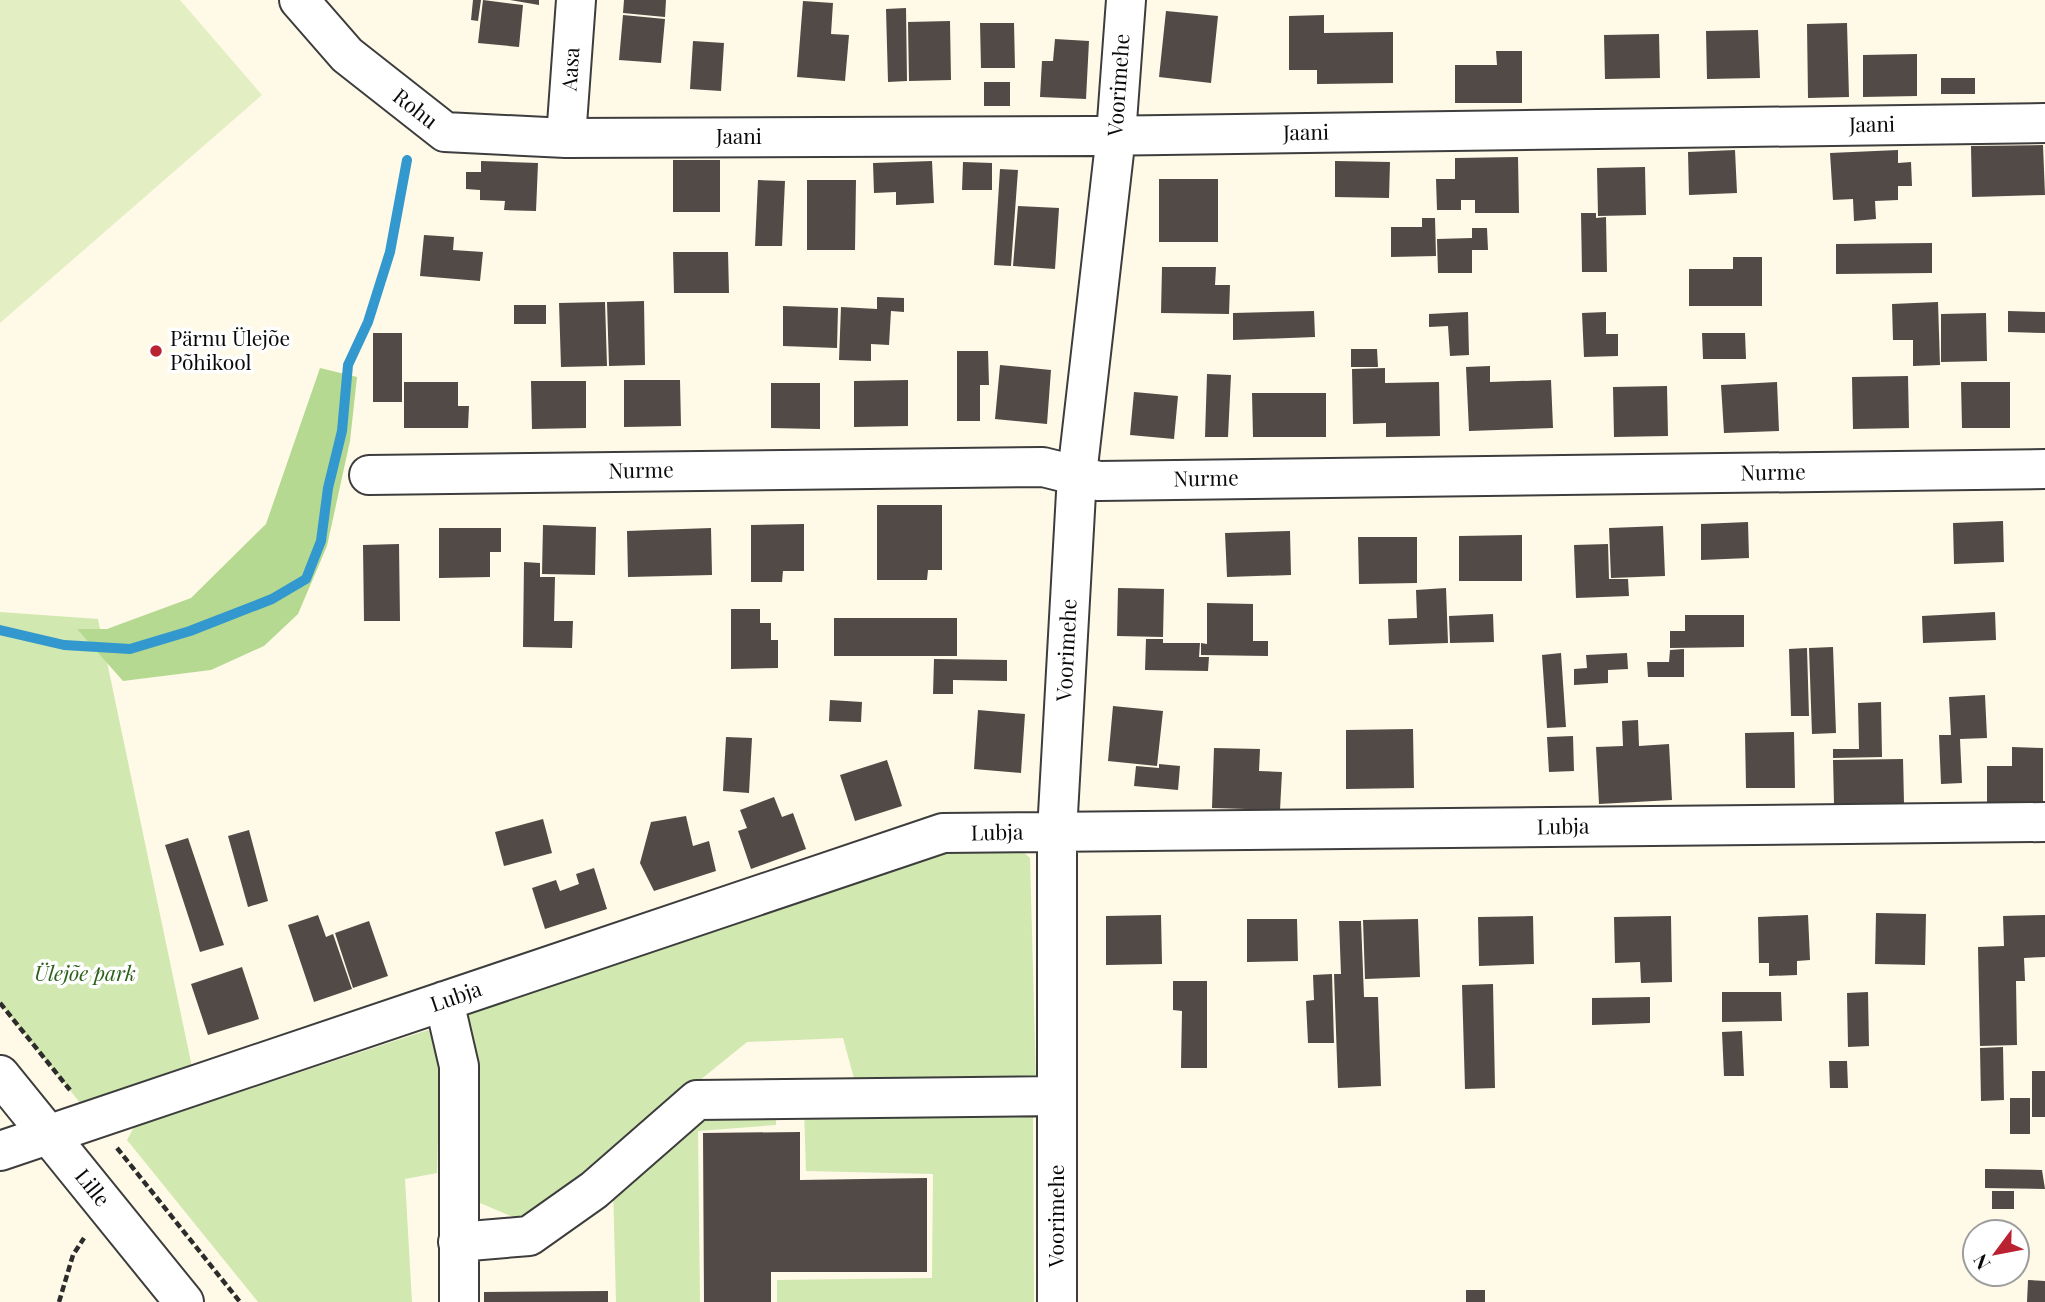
<svg xmlns="http://www.w3.org/2000/svg" width="2045" height="1302" viewBox="0 0 2045 1302" font-family="'Playfair Display',serif">
  <style>
    .green { fill: #d1e8b1 }
    .forest { fill: #b5d991 }
    .pitch { fill: #e3efc3 }
    .lines { fill: none; stroke-linecap: round; stroke-linejoin: round }
    .stream { stroke: #3298ce; stroke-width: 10 }
    .building { fill: #524a46 }
    .minor-casing { stroke: #3d3d3d; stroke-width: 42 }
    .path { stroke: #2c2c2c; stroke-width: 4.5; stroke-dasharray: 7 3.5; stroke-linecap: butt }
    .minor { stroke: #fff; stroke-width: 38 }
    .poi-dot { fill: #ba2232; stroke: #fff; stroke-width: 2.5 }
    .labels { text-anchor: middle; stroke-width: 7; stroke-linejoin: round; paint-order: stroke }
    .street-label { font-size: 21px; fill: #0a0a0a; stroke: #fff }
    .poi-label { font-size: 21px; fill: #0a0a0a; stroke: #fff; text-anchor: start }
    .park-label { font-size: 21px; font-style: italic; fill: #2d611b; stroke: #fff }
  </style>
  <rect width="100%" height="100%" fill="#fff9e7"/>
  <path class="green" d="M0,612L98,619L192,1067L81,1104L0,1003Z
    M1015,844L1030,858L1036,1082H855L843,1038L747,1042L525,1222L473,1200L463,1027L471,1007L936,850Z
    M428,1030L436,1036L440,1060L437,1173L405,1179L412,1302H258L127,1140L134,1127Z
    M804,1109L1033,1112L1034,1302H777V1280L932,1278L933,1174L806,1171Z
    M776,1111V1125L698,1131L700,1302H616L613,1185L696,1116Z"/>
  <path class="forest" d="M320,368L357,377L350,441L327,546L298,614L264,646L211,670L123,681L77,629H107L191,598L266,524Z"/>
  <path class="pitch" d="M0,0H180L262,95L0,323Z"/>
  <g class="lines">
    <path class="stream" d="M0,630L64,645L130,649L190,631L272,599L306,579L321,541L328,488L342,431L348,365L368,322L390,252L407,160"/>
  </g>
  <path class="building" d="M473,0H481L478,21L471,20Z
    M483,0L523,5L519,47L478,43Z
    M510,0H539V5Z
    M624,0H666L665,17L623,13Z
    M803,1L833,3L831,34L849,35L845,81L797,77Z
    M906,8L907,81L888,82L886,9Z
    M1166,11L1218,16L1211,83L1159,77Z
    M623,15L665,19L661,63L619,60Z
    M1324,15V33L1393,32V83L1317,84V70H1289V16Z
    M950,21L951,80L909,81L908,22Z
    M980,23H1014L1015,68H981Z
    M1847,23L1849,97L1808,98L1807,24Z
    M1758,30L1760,78L1707,79L1706,31Z
    M1659,34L1660,78L1605,79L1604,35Z
    M1055,39L1089,41L1086,99L1040,97L1042,61H1053Z
    M693,41L724,43L721,91L690,89Z
    M1496,51H1522V103H1455V65H1497Z
    M1917,54V96L1863,97V55Z
    M1941,78H1975V94H1941Z
    M984,82H1010V106H984Z
    M2043,145L2045,195L1972,197L1971,146Z
    M1735,150L1737,193L1689,195L1688,152Z
    M1898,150V163L1911,162L1912,186H1898V200L1875,201L1876,219L1854,221L1853,199L1833,200L1830,153Z
    M1518,157L1519,213H1475V200H1461V210H1437L1436,179H1455V158Z
    M673,160H720V212H673Z
    M481,161L538,163L536,211L504,210L505,201L480,200V190L466,189V172H481Z
    M932,161L934,203L896,205V192L874,193L873,163Z
    M1335,161L1390,162L1389,198L1335,197Z
    M963,162L992,163V190H962Z
    M1645,167L1646,215L1598,216L1597,168Z
    M1000,169L1018,170L1011,266L994,265Z
    M1159,179H1218V242H1159Z
    M758,180L785,181L782,246H755Z
    M807,180H856L855,250H807Z
    M1018,206L1059,208L1055,269L1013,266Z
    M1581,213H1596V218L1606,217L1607,272H1582Z
    M1422,218H1435L1436,256L1391,257V227H1422Z
    M1472,228H1487L1488,250H1472V273H1438L1437,239L1472,238Z
    M424,235L454,237L453,250L483,252L480,281L420,276Z
    M1932,243V273L1836,274V244Z
    M673,252H728L729,293H674Z
    M1733,257H1762V306H1689V269H1733Z
    M1162,267H1216L1215,285H1230L1229,314L1161,313Z
    M877,297L904,298V312L891,311L889,345L871,344V361L839,360L841,307L877,309Z
    M644,301L645,365L609,366L607,302Z
    M605,302L607,366L561,367L559,303Z
    M1938,302L1940,365L1913,366V340H1893L1892,304Z
    M514,305H546V324H514Z
    M783,306L838,308L837,348L783,346Z
    M1314,311L1315,337L1233,340V313Z
    M2008,311L2045,312V333L2008,332Z
    M1468,312L1469,355L1450,356L1448,326L1429,327V314Z
    M1606,312V334H1618V356L1584,357L1582,313Z
    M1986,313L1987,361L1941,362V314Z
    M373,333H402V402H373Z
    M1702,333H1745L1746,359H1703Z
    M1351,349H1377L1378,367H1351Z
    M957,351H988L989,385H980V421H957Z
    M1000,365L1051,370L1047,424L995,419Z
    M1490,366V382L1551,380L1553,428L1469,431L1466,367Z
    M1385,368V383L1439,382L1440,436L1386,437V423L1353,424L1352,369Z
    M1207,374L1231,375L1228,437H1205Z
    M1908,376L1909,428L1853,429L1852,377Z
    M624,380H680L681,426L624,427Z
    M908,380V426L854,427V381Z
    M531,381H586V428L532,429Z
    M404,382H458V406H469L468,428H404Z
    M1777,382L1779,431L1724,433L1721,385Z
    M1961,382H2010V428H1962Z
    M771,383H820V429L771,428Z
    M1667,386L1668,436L1614,437L1613,387Z
    M1134,392L1178,396L1174,439L1130,435Z
    M1252,393H1326V437H1253Z
    M877,505H942V570H928L927,580H877Z
    M2003,521L2004,562L1954,564L1953,523Z
    M1748,522L1749,558L1701,560V524Z
    M804,524V571H783L782,582H751V525Z
    M543,525L596,527L595,575L542,574Z
    M1663,526L1665,576L1611,578L1609,528Z
    M439,528H501V552H490V577L439,578Z
    M711,528L712,575L628,577L627,531Z
    M1290,531L1291,575L1227,577L1225,533Z
    M1522,535V581H1459V536Z
    M1358,537H1417V583L1359,584Z
    M399,544L400,621H364L363,545Z
    M1608,544L1609,579H1628L1629,596L1576,598L1574,545Z
    M524,562L540,563V577H555L554,621H573L572,648L523,647Z
    M1118,588L1164,589L1163,637L1117,636Z
    M1446,588L1448,643L1389,645L1388,619L1417,618L1416,590Z
    M1207,603L1253,604V641H1268V656L1201,655V643L1207,644Z
    M731,609H760V623H771V640H778V668L731,669Z
    M1995,612L1996,640L1923,643L1922,616Z
    M1493,614L1494,642L1450,643L1449,616Z
    M1685,615H1744V647L1670,648V631H1685Z
    M834,618H957V656H834Z
    M1146,639H1163V643H1200L1199,657H1209L1208,671L1145,670Z
    M1833,647L1836,733L1812,734L1809,648Z
    M1807,648L1809,716H1791L1789,649Z
    M1684,649V677H1648L1647,662H1669L1670,650Z
    M1561,653L1566,727L1547,728L1542,655Z
    M1627,653L1628,669L1608,670V683L1574,685V669L1587,668L1586,655Z
    M934,659L1007,660V681L953,680V694H933Z
    M1985,695L1987,738L1960,739L1962,783L1941,784L1939,735H1951L1949,697Z
    M830,700L862,702L861,722L829,721Z
    M1881,702L1882,757L1833,758V749H1859L1858,703Z
    M1113,706L1163,711L1157,766L1108,761Z
    M978,710L1025,714L1021,773L974,769Z
    M1638,720L1639,746L1669,744L1672,800L1599,804L1596,747L1623,746L1622,721Z
    M1413,729L1414,788L1346,789V730Z
    M1794,732L1795,788H1746L1745,733Z
    M1573,736L1574,771L1549,772L1547,737Z
    M726,737L752,738L749,793L723,791Z
    M2012,747L2043,748V804L1987,803V766H2012Z
    M1214,748L1260,749L1259,771L1282,772L1280,810L1212,808Z
    M1903,759L1904,803L1834,804L1833,760Z
    M887,760L902,806L855,821L840,775Z
    M1159,764L1180,766L1178,790L1134,786L1136,766L1159,768Z
    M774,797L782,817L793,813L806,849L751,869L738,831L747,828L740,810Z
    M686,816L693,846L709,841L716,871L654,891L640,863L651,822Z
    M543,819L552,853L504,866L495,832Z
    M249,830L268,901L248,907L228,836Z
    M188,838L224,945L200,952L165,845Z
    M594,868L607,909L545,929L532,888L556,880L560,891L579,884L576,874Z
    M1876,913L1926,914L1925,965L1875,964Z
    M318,915L326,937L333,934L352,989L314,1002L288,925Z
    M1161,915L1162,964L1106,965V916Z
    M1808,915L1810,960L1797,961V975L1769,976V963H1759L1758,917Z
    M2045,915V957L2024,958L2025,981H2016L2017,1045L1980,1046L1978,947L2004,946L2003,916Z
    M1533,916L1534,964L1479,966L1478,917Z
    M1671,916L1672,982L1641,983L1640,962L1615,963L1614,917Z
    M1247,919H1297L1298,961L1247,962Z
    M1418,919L1420,977L1365,979L1363,920Z
    M369,921L388,976L353,988L335,933Z
    M1339,921H1361L1364,997H1378L1381,1086L1338,1088L1334,974H1341Z
    M242,967L259,1019L208,1035L191,984Z
    M1332,974L1334,1043H1308L1306,1001L1314,1000L1313,975Z
    M1173,981H1207V1068H1181L1182,1011L1173,1010Z
    M1493,984L1495,1088L1465,1089L1462,985Z
    M1722,992H1781L1782,1021L1722,1022Z
    M1868,992L1869,1046L1848,1047L1847,993Z
    M1650,997V1023L1592,1025V998Z
    M1742,1031L1744,1076H1724L1722,1032Z
    M2003,1047L2004,1100L1981,1101L1980,1048Z
    M1829,1061H1847L1848,1088H1830Z
    M2032,1071H2045V1117H2032Z
    M2010,1098H2030V1134H2010Z
    M800,1132V1180L927,1178V1272H771V1302H704L703,1133Z
    M1985,1169L2042,1170L2045,1189L1985,1188Z
    M1992,1191H2014V1209H1992Z
    M2028,1280L2045,1281V1302H2027Z
    M1466,1290H1485V1302H1466Z
    M608,1291V1302H484V1292Z"/>
  <g class="lines">
    <g class="minor-casing">
      <path id="minor" d="M299,0L347,55L445,132L566,138L1093,136L2045,123
        M566,138L576,0
        M369,475L1043,467L1099,481L2045,469
        M444,1001L459,1066V1302
        M0,1075L184,1302
        M0,1151L943,833L2045,822
        M458,1242L529,1236L594,1190L697,1100L1057,1096
        M1057,1302V832L1077,475L1116,135L1126,0"/>
    </g>
    <path class="path" d="M0,1003L70,1090
      M117,1148L240,1302
      M59,1302L73,1255L84,1238"/>
    <use href="#minor" class="minor"/>
  </g>
  <circle class="poi-dot" cx="156" cy="351" r="7"/>
  <g class="labels">
    <g class="street-label">
      <text transform="translate(571 69) rotate(-86)" y="7">Aasa</text>
      <text transform="translate(1119 85) rotate(-86)" y="7">Voorimehe</text>
      <text transform="translate(415 109) rotate(38)" y="7">Rohu</text>
      <text transform="translate(1872 125) rotate(-1)" y="7">Jaani</text>
      <text transform="translate(1306 133) rotate(-1)" y="7">Jaani</text>
      <text x="739" y="144">Jaani</text>
      <text transform="translate(641 471) rotate(-1)" y="7">Nurme</text>
      <text transform="translate(1773 473) rotate(-1)" y="7">Nurme</text>
      <text transform="translate(1206 479) rotate(-1)" y="7">Nurme</text>
      <text transform="translate(1067 650) rotate(-87)" y="7">Voorimehe</text>
      <text transform="translate(1563 827) rotate(-1)" y="7">Lubja</text>
      <text transform="translate(997 833) rotate(-1)" y="7">Lubja</text>
      <text transform="translate(456 997) rotate(-19)" y="7">Lubja</text>
      <text transform="translate(92 1188) rotate(51)" y="7">Lille</text>
      <text transform="translate(1057 1216) rotate(-90)" y="7">Voorimehe</text>
    </g>
    <g class="poi-label">
      <text x="170" y="346">Pärnu Ülejõe<tspan x="170" dy="24">Põhikool</tspan></text>
    </g>
    <g class="park-label">
      <text x="85" y="981">Ülejõe park</text>
    </g>
  </g>
  <g transform="translate(1996 1253) rotate(238)"><circle r="33" fill="#ffffff" stroke="#9d9d9d" stroke-width="2"/>
  <path d="M0-5L12 26L0 18L-12 26Z" fill="#ba2232"/>
  <text y="-10" font-size="19" font-weight="bold" text-anchor="middle" fill="#0a0a0a">N</text>
  </g>
</svg>
